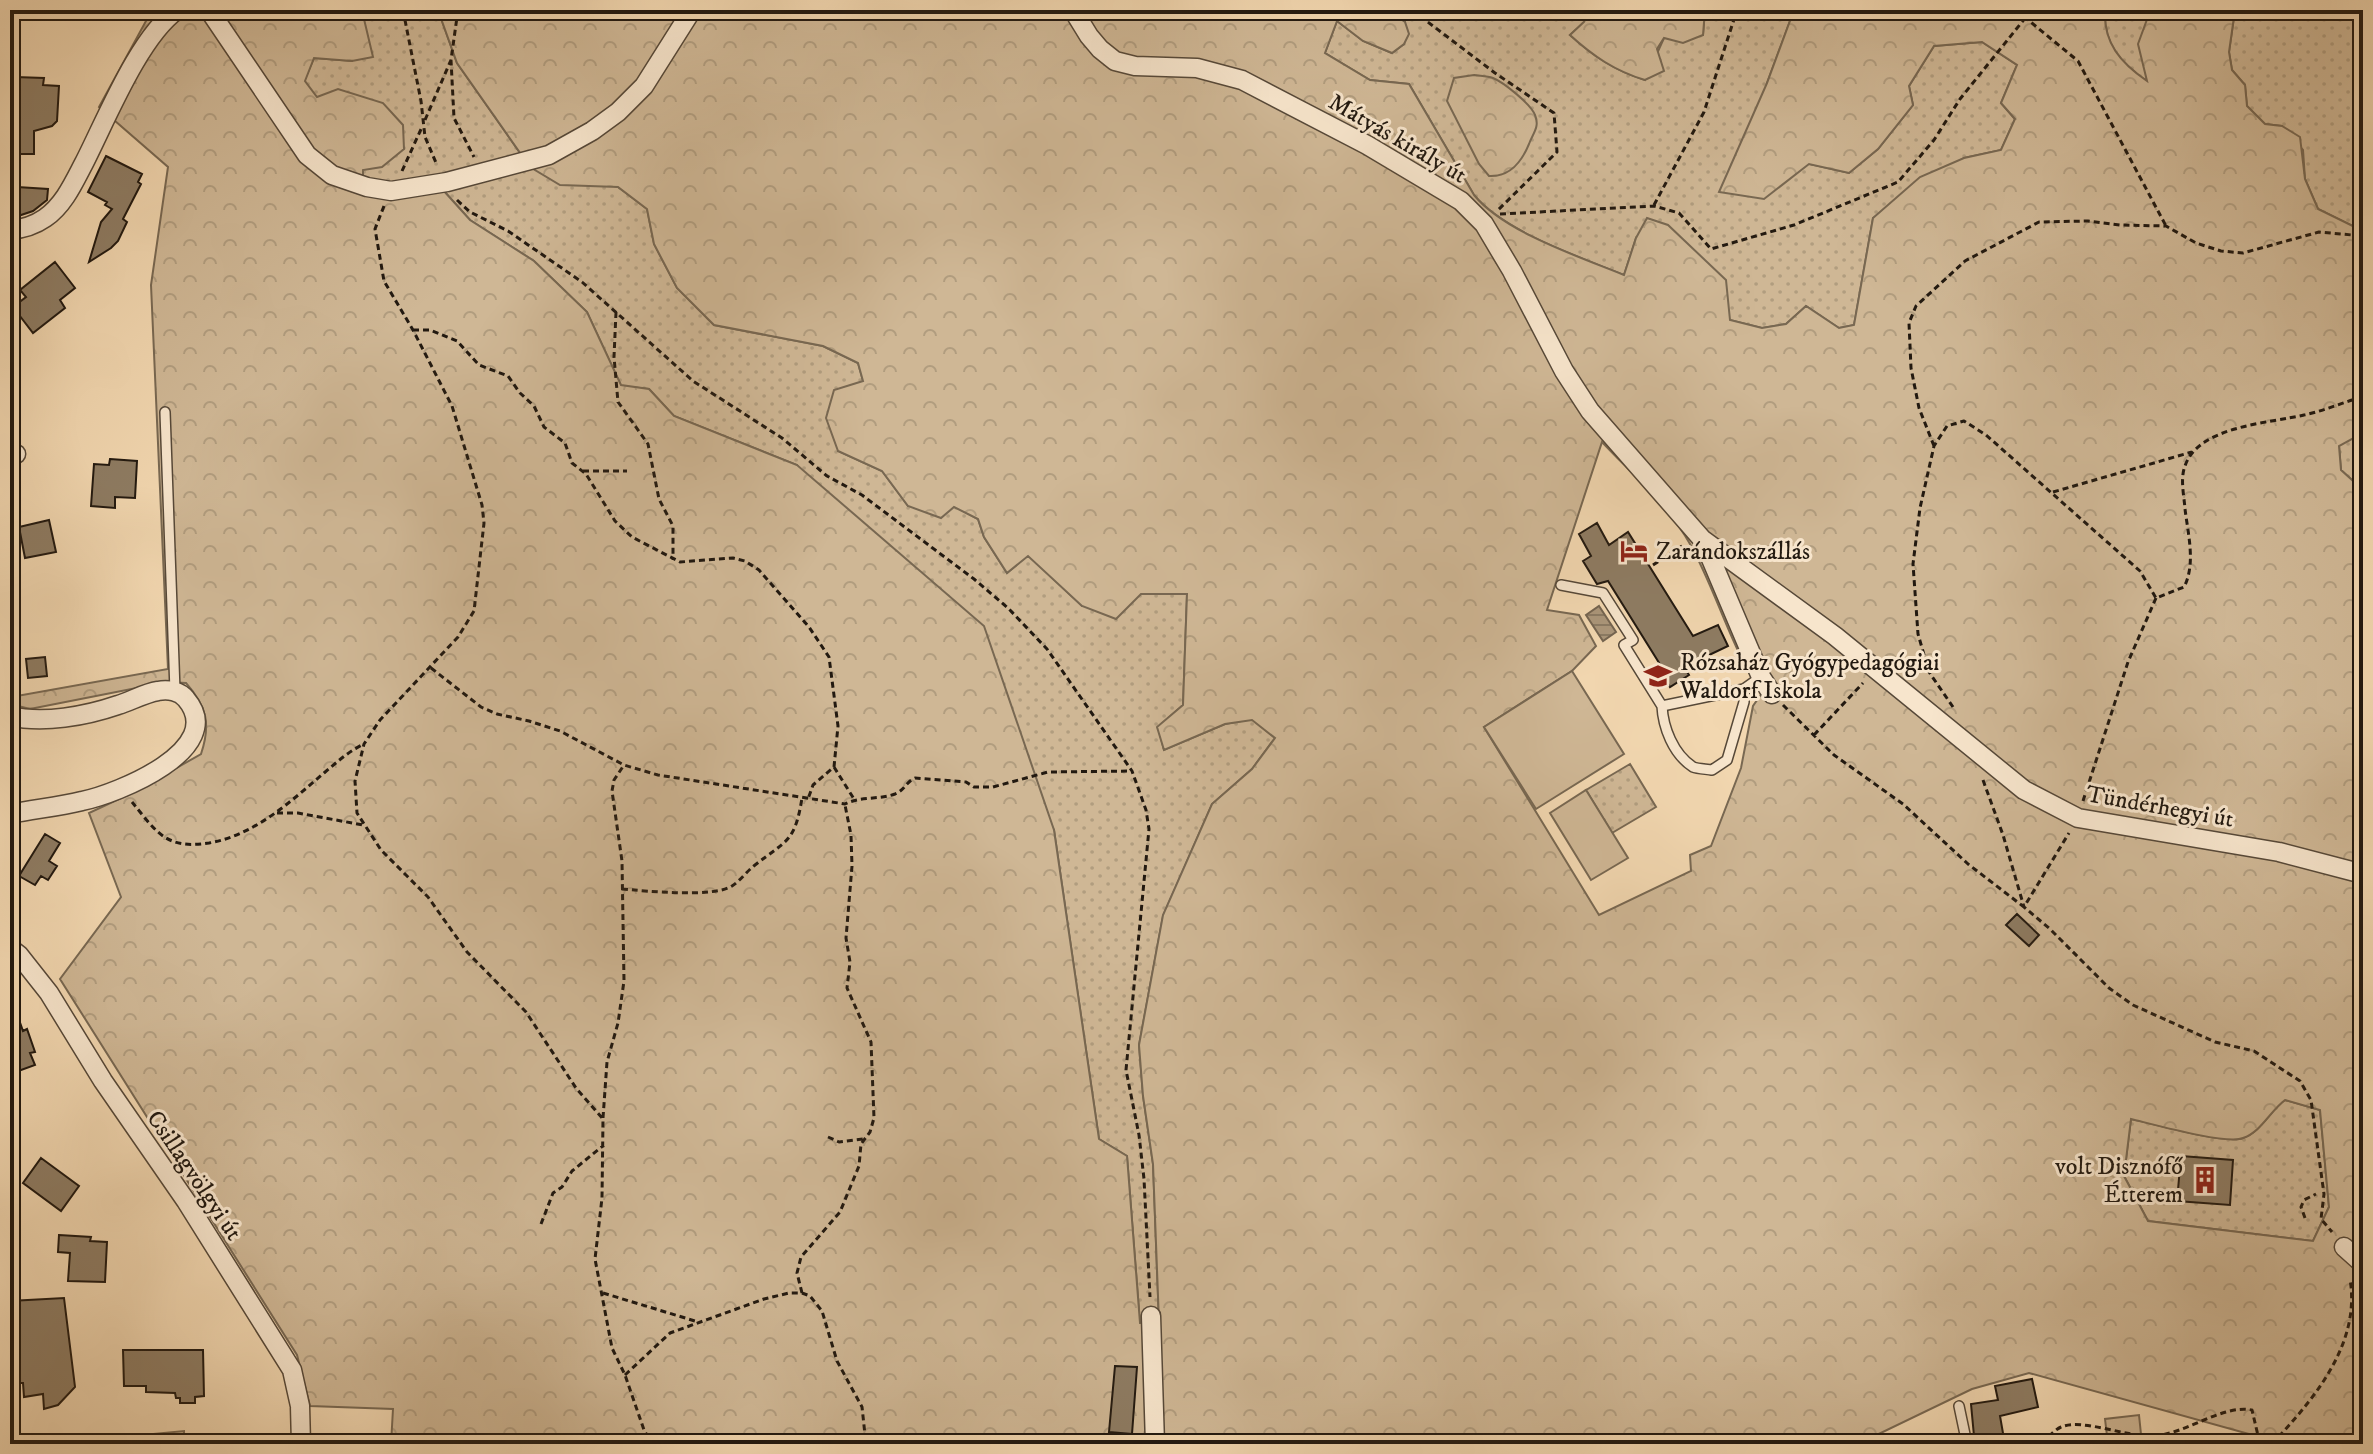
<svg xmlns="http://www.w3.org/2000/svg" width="2373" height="1454" viewBox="0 0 2373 1454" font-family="'IM FELL DW Pica',serif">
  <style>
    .grass { fill: url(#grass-dots); stroke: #786852; stroke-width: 2 }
    .forest { fill: url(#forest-crowns); stroke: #786852; stroke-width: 2; fill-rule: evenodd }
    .pitch { fill: #cfb795; stroke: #786852; stroke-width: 2 }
    .water { fill: url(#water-rules); stroke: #746450; stroke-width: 2 }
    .building { fill: #8e7c63; stroke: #221910; stroke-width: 2 }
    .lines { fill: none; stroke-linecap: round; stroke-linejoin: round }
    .lane-casing { stroke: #564838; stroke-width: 12 }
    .street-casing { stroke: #564838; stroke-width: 21 }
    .path { stroke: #221910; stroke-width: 3; stroke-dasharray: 6 4; stroke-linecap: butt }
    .lane { stroke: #f7e5cc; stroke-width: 9 }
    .street { stroke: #f7e5cc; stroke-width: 18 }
    .labels { text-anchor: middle; stroke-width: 6; stroke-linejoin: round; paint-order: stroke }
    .street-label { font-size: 24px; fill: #221910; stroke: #f7e5cc }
    .poi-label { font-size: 24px; fill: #221910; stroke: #f7e5cc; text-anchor: start }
  </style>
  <defs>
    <pattern id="grass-dots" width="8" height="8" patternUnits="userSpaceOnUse" patternTransform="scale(2)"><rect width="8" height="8" fill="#cfb795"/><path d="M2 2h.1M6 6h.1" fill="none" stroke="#b19d7f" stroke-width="1.8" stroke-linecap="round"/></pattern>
    <pattern id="forest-crowns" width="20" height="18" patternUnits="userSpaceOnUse" patternTransform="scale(2)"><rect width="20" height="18" fill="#cfb795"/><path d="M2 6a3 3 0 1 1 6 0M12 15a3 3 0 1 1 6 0" fill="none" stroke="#b19d7f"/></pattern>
    <pattern id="water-rules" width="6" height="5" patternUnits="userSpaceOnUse" patternTransform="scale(2)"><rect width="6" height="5" fill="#ab967a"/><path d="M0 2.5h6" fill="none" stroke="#8b7a63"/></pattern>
  </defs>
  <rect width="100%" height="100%" fill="#f2d7b0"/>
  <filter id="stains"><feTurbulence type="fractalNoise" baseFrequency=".0025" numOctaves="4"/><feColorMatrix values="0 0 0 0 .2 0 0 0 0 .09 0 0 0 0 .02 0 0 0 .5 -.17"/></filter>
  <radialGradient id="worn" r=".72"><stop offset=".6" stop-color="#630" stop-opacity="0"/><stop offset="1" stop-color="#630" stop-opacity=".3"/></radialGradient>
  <path class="grass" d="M354,10H438L457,63L530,167L618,187L647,209L654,244L677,288L714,325L823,346L858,363L863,381L838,451L882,471L908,506H954L978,519L984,537L1007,573L1028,555L1082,606L1141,594H1187L1183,705L1158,727L1164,750L1225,724L1252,719L1275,738L1252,769L1212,804L1163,916L1139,1045L1143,1096L1153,1164L1159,1323H1140L1127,1156L1099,1139L1054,830L797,465L674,416L649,389L621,386L587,312L534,261L470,220L443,190L363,179L362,170L304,81L314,58L352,61L364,19Z
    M1388,10H1590L1584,22L1570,35C1593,56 1615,71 1645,80L1664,38L1703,35L1705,10H1794L1767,83L1809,164L1849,173L1878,149L1913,105L1909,86L1934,46L1982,42L2017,65L2001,103L2015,119L2001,150L1964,158L1873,218L1854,325L1839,328L1806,306L1786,324L1762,328L1730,320L1636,238L1624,275C1580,257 1504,232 1474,195L1409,84L1370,80L1325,53L1337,21L1363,41L1392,53L1404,44L1405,22Z
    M2105,10H2157L2149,14L2148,82C2121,64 2103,44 2105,10Z
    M2235,10H2363V231L2318,209L2305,179L2303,150L2282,126L2265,124L2247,106L2245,85L2232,70L2229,52Z
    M2363,433V490L2341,470L2339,445Z
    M1630,764L1656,807L1612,833L1586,790Z
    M2285,1100L2320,1110L2329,1207L2313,1241L2148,1221L2124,1176L2131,1119C2152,1123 2226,1145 2243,1138C2261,1132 2270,1111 2285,1100Z"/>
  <path class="forest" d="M152,10H354L364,19L373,57L352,61L314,58L305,81L317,97L338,89L383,103L403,125L404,149L382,167L363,170V179L443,190L470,220L534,261L587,312L621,385L649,389L674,416L797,465L984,626L1054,830L1099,1139L1127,1156L1140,1323L1159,1322L1153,1164L1143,1096L1139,1045L1163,915L1212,804L1252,769L1275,738L1252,720L1225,724L1164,750L1157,727L1183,705L1187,594H1141L1116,619L1082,606L1028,556L1007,573L984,537L978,519L954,507L941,518L908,506L882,471L838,451L826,418L834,390L863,381L858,363L823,346L714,325L677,288L654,244L647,209L618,187L560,185L530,167L457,63L438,10H1388L1405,22L1409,34L1404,44L1392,53L1363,41L1337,21L1325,53L1370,80L1409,84L1474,195C1504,232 1580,257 1624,275L1636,238L1647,218L1668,225L1726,280L1730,320L1762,328L1786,324L1806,306L1839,328L1854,325L1873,218L1920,177L1964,158L2001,150L2015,119L2001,103L2017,65L1982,42L1934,46L1909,86L1913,105L1878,149L1849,173L1809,164L1764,199L1719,192L1767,83L1794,10H2105C2103,43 2121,63 2147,81L2138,44L2149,14L2157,10H2235L2229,52L2232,70L2245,85L2247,106L2265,124L2282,126L2300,137L2305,179L2318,209L2363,231V433L2339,446L2341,470L2363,490V1444H2249V1434L2029,1373L1972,1389L1858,1444H391L393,1409L310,1406L297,1355L60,979L121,897L89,813L136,791L201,754C211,724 207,707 186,683L167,682L30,709L10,704V694L17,696L168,669L151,285L168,167L99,107ZM1602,442C1632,474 1668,505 1690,544C1717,592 1730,647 1762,693L1753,706L1741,768L1711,846L1690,855L1691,871L1599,915L1484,727L1572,671L1596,646L1579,615L1547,610ZM2285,1100L2320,1110L2329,1207L2313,1241L2148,1221L2124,1176L2131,1119C2152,1124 2227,1145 2243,1138C2261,1132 2270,1111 2285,1100Z
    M1590,10H1705L1703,35L1683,43L1664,38L1657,49L1664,71L1645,80C1615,71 1593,56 1570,35L1584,22Z
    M1474,75C1480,76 1487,76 1493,78C1503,82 1531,104 1535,115C1540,127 1533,133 1529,144C1522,161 1511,177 1489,176L1479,164L1447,101L1454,78Z
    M184,1431V1444H47Z"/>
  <path class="pitch" d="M1572,671L1624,754L1536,809L1484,727Z
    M1586,790L1628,858L1591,880L1550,813Z
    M2139,1415L2142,1444H2108L2105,1419Z"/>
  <path class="water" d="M1599,606L1616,632L1603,641L1586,615Z"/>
  <path class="building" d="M15,77L44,78L43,85L59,86L57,121L52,126L34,131V154H13L10,104Z
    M106,156L142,174L138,182L141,184L123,219L127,222L118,241L111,248L89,262L101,222L112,209L105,205L107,202L88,192Z
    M17,187L48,189L47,200L33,211L15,217Z
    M55,262L75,288L60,300L65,308L33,333L13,307L26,297L20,290Z
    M110,459L137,461L135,498L115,497V508L91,506L94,464L109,465Z
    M49,520L56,552L25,558L19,527Z
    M1597,523L1609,545L1628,532L1693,636L1718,625L1728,646L1684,667L1689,675L1670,687L1658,668L1661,666L1608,581L1597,584L1583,561L1591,556L1579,534Z
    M45,657L47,676L28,678L26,659Z
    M45,834L60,843L49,861L57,866L48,880L41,876L35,885L19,876Z
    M2017,914L2039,935L2029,946L2006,925Z
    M10,1000H12L23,1031L27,1029L35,1052L30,1053L35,1065L10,1074Z
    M2181,1156L2233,1160L2230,1205L2177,1201Z
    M41,1158L79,1186L61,1211L23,1183Z
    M59,1235L91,1237L90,1241L107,1242L105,1282L68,1281L70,1253L58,1252Z
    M64,1298L75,1387L58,1405L44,1409L43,1394L24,1397L23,1383H14L10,1301Z
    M123,1350H203L204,1396L195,1397V1403H180V1398H176L175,1393L146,1392V1386H124Z
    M1115,1366L1137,1367L1132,1434L1109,1432Z
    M2032,1379L2038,1407L2000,1416L2004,1439L1978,1443L1977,1436H1974L1971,1404L1998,1400L1995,1386Z"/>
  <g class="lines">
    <g class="lane-casing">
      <path id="lane" d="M165,412L175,691
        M1561,585L1603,593L1633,640L1624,645L1662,706L1744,689L1761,677
        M1662,706C1663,727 1673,754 1693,767C1698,769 1707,769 1712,770L1727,760L1744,702V689
        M1959,1406L1967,1444"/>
    </g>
    <g class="street-casing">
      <path id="street" d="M209,10L307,155L332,175L367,187L391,191L447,182L549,155L592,131L618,112L644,86L692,10
        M1073,10L1089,36L1100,49L1115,61L1135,66L1197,68L1242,80L1367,145L1461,201L1484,224L1512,271L1564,371L1590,411L1702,539L1835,636L2024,790L2078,818L2279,852L2363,874
        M10,230C22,229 35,225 45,218C64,205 74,182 84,163C106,120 139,37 177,10
        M10,454H16
        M1703,540L1761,677L1772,694
        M10,716C43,724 86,716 118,705C131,701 145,693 158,691C168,689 180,691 186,699C229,749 117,794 82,801C58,807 34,809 10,814
        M10,948L19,955L49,993L103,1081L186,1201L292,1370L300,1406L301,1444
        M2344,1247L2363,1264
        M1151,1316L1155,1444"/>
    </g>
    <path class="path" d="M403,10L421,101L425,137L437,165
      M458,10L451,60L454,118L474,157
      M1412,10L1495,73L1554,113L1557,152L1498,210
      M2016,10L2078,61L2166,226
      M2360,10L2363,16
      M425,120L451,60
      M402,171L422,127
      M457,200L470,212L508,231L582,282L693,381L782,438L827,476L862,495L974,579L1008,608L1047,649L1132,771L1146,810L1149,829L1126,1070L1139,1135L1144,1179L1150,1297
      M1654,205L1704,112L1737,10
      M384,206L375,229L384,281L413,330L452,406L482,505L484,523L474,611L458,637L380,720L364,744L355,781L357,813L381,850L428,897L467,952L526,1012L576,1088L603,1119L602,1198L595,1259L612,1348L625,1375L644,1430L652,1444
      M1500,214L1654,206L1679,213L1711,249L1794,225L1898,182L1934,140L1960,99L2026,17
      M616,312L614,357L618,402L648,444L659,499L673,526V560
      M413,330H430L457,341L479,365L508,376L520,393L534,406L544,427L565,443L572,463L586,474L615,521L632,537L680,562L733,558L745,561L759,570L809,627L829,657L838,726L834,767L813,785L808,799
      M1934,446L1919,408L1911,368L1909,323L1916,306L1965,261L2039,222L2088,221L2120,225L2166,226L2196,243L2221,251L2243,253L2319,232L2363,236
      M583,471H627
      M2053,492L2192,452
      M1653,565L1682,546
      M431,668L481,707L497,714L529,721L560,731L624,765L658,775L845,804C861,796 878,800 895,794C905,790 906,782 915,778L966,782L974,787H993L1048,772L1132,771
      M1783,705L1834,755L1903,804L1968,864L2024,907L2069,833
      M1953,707L1929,672L1918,634L1913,564L1920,508L1934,446L1947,426L1964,421L1986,435L2140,571L2156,598L2184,587C2196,564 2188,534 2185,509C2184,495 2180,479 2185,466C2198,426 2270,423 2304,415C2324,411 2343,402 2363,397
      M1814,735L1863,683
      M834,767L854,799
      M1983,780L2003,835L2024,907L2050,929L2109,988L2133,1005L2215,1042L2254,1051L2300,1081L2311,1100L2324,1194L2321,1219L2332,1232
      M2083,801L2128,662L2156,598
      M132,802C142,814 153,830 166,838C180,846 194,845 209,843C255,835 290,802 324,773C337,762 349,751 364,744
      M277,813H298L363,825
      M622,889C646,891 713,898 732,886C741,880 747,871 755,865C787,840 795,842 802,798
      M603,1118L607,1062L618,1023L624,981L622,861L612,791L614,780L624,765
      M828,1137L839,1142L863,1139
      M2305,1218L2301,1207L2304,1200L2316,1194
      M541,1224L553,1193L562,1187L572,1171L604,1145
      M603,1293L695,1321
      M802,1293L797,1273L801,1257L840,1212L859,1166L861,1144L870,1132L874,1118L871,1042L847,988L850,962L846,938L852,866L851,835L845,805
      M625,1375L670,1333L764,1299L789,1293H802L810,1296L822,1311L837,1361L862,1407L866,1444
      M2042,1444C2047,1439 2054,1430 2061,1427C2082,1418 2126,1437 2152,1436C2185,1435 2222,1404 2252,1410L2260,1444
      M2272,1444C2314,1399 2361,1344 2350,1279"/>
    <use href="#lane" class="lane"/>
    <use href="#street" class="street"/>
  </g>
  <defs>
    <g id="hotel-bare" transform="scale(2.16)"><path d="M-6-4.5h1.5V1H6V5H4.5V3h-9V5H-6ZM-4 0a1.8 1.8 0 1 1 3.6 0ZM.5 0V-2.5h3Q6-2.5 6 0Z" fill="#8f2418" stroke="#f7e5cc" stroke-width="2.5" paint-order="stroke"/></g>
    <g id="school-bare" transform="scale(2.16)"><path d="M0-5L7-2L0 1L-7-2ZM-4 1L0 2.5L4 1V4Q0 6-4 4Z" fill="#8f2418" stroke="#f7e5cc" stroke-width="2.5" paint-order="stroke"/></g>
    <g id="building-bare" transform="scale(2.16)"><path d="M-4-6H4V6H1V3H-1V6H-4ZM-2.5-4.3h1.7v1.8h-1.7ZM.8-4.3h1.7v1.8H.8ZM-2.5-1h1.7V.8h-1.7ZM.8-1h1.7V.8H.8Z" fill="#8f2418" stroke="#f7e5cc" stroke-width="2.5" paint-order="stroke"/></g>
  </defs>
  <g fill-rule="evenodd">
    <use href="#hotel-bare" x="1634" y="551"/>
    <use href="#school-bare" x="1658" y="676"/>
    <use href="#building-bare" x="2205" y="1180"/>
  </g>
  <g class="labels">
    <g class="street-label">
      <text transform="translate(1398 138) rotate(30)" y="8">Mátyás király út</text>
      <text transform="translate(2160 806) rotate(10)" y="8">Tündérhegyi út</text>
      <text transform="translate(195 1175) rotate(56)" y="8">Csillagvölgyi út</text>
    </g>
    <g class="poi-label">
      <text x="1656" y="559">Zarándokszállás</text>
      <text x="1680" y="670">Rózsaház Gyógypedagógiai<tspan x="1680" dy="28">Waldorf Iskola</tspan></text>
      <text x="2183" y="1174" text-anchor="end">volt Disznófő<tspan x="2183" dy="28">Étterem</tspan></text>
    </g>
  </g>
  <rect width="2373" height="1454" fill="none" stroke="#f2d7b0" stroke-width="40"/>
  <rect x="12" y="12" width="2349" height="1430" fill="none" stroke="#221910" stroke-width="4"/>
  <rect x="20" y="20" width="2333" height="1414" fill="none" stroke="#221910" stroke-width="2"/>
  <rect width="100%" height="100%" filter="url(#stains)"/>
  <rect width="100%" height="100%" fill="url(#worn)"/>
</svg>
